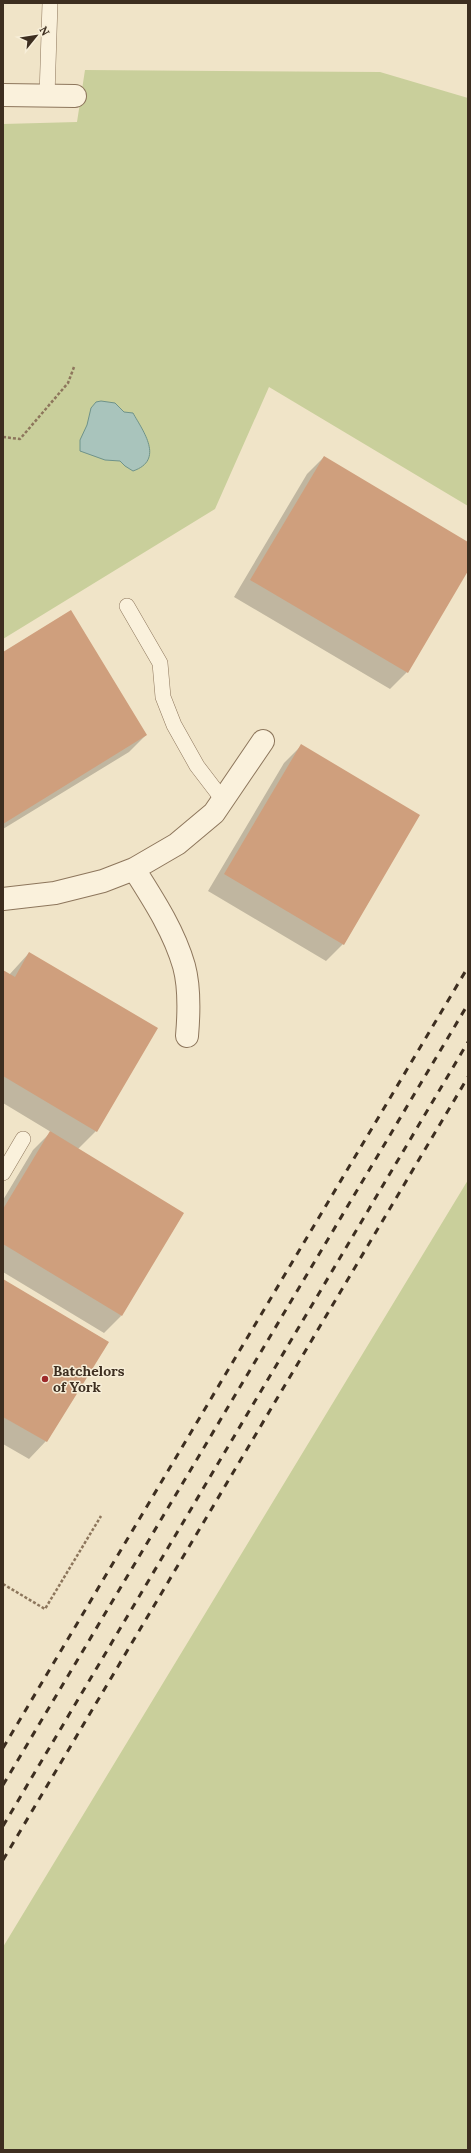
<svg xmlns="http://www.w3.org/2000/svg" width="471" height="2153" viewBox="0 0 471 2153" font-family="Lora,serif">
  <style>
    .green { fill: #c9cf9b }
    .water { fill: #a9c4bc; stroke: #6f938a }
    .shadow { fill: #0003 }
    .building { fill: #cf9f7d }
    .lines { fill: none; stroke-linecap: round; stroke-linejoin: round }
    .service-casing { stroke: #8d765c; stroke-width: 16 }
    .minor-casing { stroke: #8d765c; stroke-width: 24 }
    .path { stroke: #8d765c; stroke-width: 2.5; stroke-dasharray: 3 2; stroke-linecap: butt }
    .service { stroke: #faf1dc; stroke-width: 15 }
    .minor { stroke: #faf1dc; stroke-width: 22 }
    .rail { stroke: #3d2e20; stroke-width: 3; stroke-dasharray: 7 7; stroke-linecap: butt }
    .poi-dot { fill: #9e2a2b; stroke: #f7eed8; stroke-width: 1.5 }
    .labels { text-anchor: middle; stroke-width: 3; stroke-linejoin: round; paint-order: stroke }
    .poi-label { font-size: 14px; font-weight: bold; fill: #3d2e20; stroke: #f7eed8; text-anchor: start }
  </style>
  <rect width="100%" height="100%" fill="#f0e4c8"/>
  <path class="green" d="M85,70L380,72L468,98V506L269,387L215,509L3,639V124L77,122Z
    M468,1180V2150H3V1947Z"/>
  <path class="water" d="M101,401L115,403L124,412L133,413C143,431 165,460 133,471L125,466L120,461L105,460L80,451V440L87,425L91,408L96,402Z"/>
  <path class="shadow" d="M324,457L468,543V569L407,672L390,689L234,597L307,474Z
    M3,653L146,735L129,752L3,829Z
    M301,746L343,944L326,961L208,891L284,763Z
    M29,953L96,1131L78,1149L121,1316L104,1333L3,1272V1200L33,1150L51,1132L3,1103V971L9,975Z
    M3,1280L108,1342L46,1441L29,1459L3,1444Z"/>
  <path class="building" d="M324,456L468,542V571L408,673L250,580Z
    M71,610L147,735L3,824V652Z
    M301,744L420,815L344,945L224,874Z
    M29,952L158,1028L97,1132L3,1076V970L15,977Z
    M50,1131L184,1213L122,1316L3,1244V1209Z
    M3,1279L109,1342L47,1442L3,1417Z"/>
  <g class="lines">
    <g class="service-casing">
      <path id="service" d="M47,96L50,3
        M127,606L160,663L163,697L174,725L197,766L223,800
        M3,1173L23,1139"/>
    </g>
    <g class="minor-casing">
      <path id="minor" d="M3,95L75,96
        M134,869C153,899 174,931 184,966C190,988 189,1013 187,1036
        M3,899L55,893L103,881L134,869L177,844L214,813L263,741"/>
    </g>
    <path class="path" d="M3,437L20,439L68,383L74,367
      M3,1584L45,1609L101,1516"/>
    <use href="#service" class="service"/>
    <use href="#minor" class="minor"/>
    <path class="rail" d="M3,1748L468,967
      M3,1785L468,1004
      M3,1826L468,1042
      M3,1860L468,1077"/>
  </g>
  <circle class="poi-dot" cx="45" cy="1379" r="4"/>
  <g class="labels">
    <g class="poi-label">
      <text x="53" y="1376">Batchelors<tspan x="53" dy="16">of York</tspan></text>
    </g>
  </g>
  <rect width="471" height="2153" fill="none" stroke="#3d2e20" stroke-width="8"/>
  <g transform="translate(36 36) rotate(60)" stroke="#f7eed8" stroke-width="3" paint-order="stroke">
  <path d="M0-3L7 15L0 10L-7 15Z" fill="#3d2e20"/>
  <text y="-6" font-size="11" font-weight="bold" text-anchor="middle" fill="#3d2e20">N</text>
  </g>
</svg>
